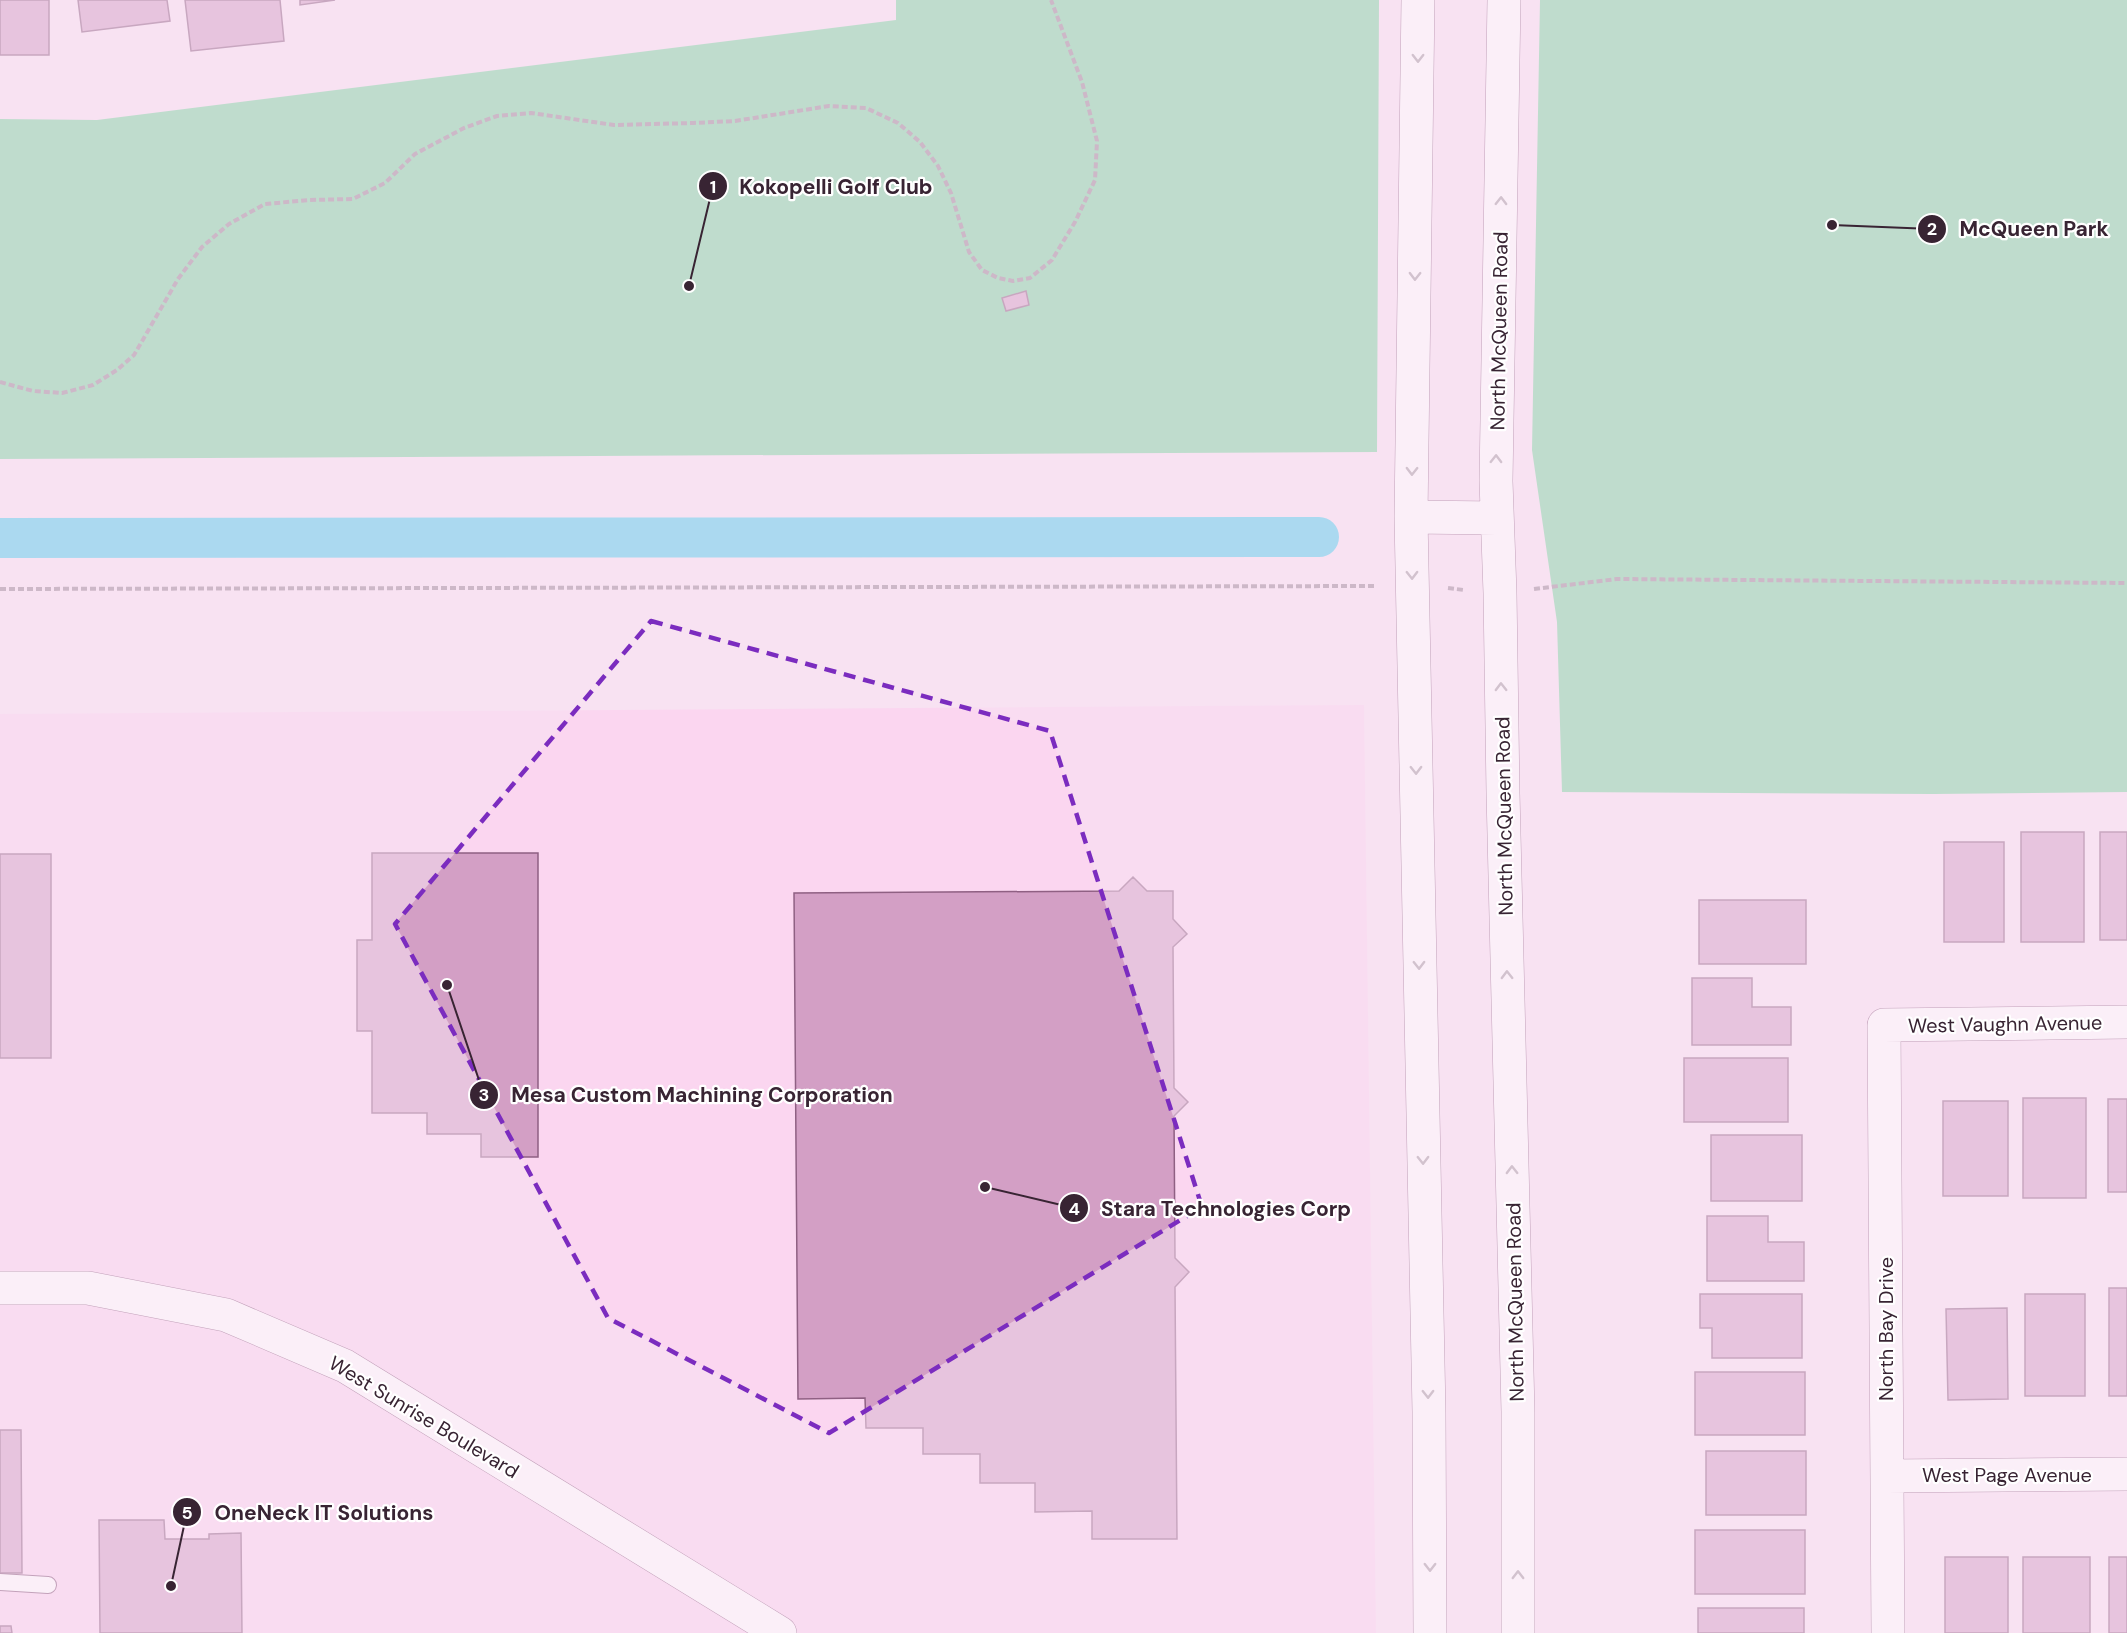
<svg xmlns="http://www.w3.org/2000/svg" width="2127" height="1633" viewBox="0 0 2127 1633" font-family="'DM Sans',sans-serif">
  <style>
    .built { fill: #fbd6f0 }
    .green { fill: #7ad6a0 }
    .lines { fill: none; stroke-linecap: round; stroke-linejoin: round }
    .canal { stroke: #4ecfee; stroke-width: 40 }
    .building { fill: #d39fc5; stroke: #8f6083; stroke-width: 1.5 }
    .service-casing { stroke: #835477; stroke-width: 18 }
    .minor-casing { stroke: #835477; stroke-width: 34 }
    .secondary-casing { stroke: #835477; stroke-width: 34 }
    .path { stroke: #9a8594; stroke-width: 4; stroke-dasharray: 6 3; stroke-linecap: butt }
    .service { stroke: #fff; stroke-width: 16 }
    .minor { stroke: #fff; stroke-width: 33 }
    .secondary { stroke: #fff; stroke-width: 33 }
    .oneway { stroke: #a59ca3 }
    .marked { fill: none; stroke: #7b2cbf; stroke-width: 4.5; stroke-dasharray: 12 8; stroke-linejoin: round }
    .labels { text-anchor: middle; stroke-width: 4.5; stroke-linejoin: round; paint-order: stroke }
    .street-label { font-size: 20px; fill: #382433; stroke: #fff }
    .leader { fill: none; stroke: #382433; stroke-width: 2 }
    .callout-dot { fill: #382433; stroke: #fff; stroke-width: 2 }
    .mark-label { font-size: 18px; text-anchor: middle; font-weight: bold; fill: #fff }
    .callout-label { font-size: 21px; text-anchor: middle; font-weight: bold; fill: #382433; stroke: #fff; stroke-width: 4.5; stroke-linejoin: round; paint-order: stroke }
  </style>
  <rect width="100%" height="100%" fill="#f8e2f2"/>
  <path class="built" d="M1364,705L1376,1633H0V714Z"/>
  <path class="green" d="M896,0H1379L1377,452L0,459V119L97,120L896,20Z
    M1540,0H2127V792L1933,794L1562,792L1557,622L1532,450Z"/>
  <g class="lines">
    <path class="canal" d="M0,538L1319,537"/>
  </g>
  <path class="building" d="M0,0H49V55H0Z
    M78,0H167L170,21L82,32Z
    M185,0H280L284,41L191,51Z
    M300,0H335L300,5Z
    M1026,291L1029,305L1006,311L1002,298Z
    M2021,832H2084V942H2021Z
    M2100,832H2127V940H2100Z
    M1944,842H2004V942H1944Z
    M372,853H538V1157H481V1134H427V1113H372V1031H357V940H372Z
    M0,854H51V1058H0Z
    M1133,877L1147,891H1173V919L1187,934L1173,947L1174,1088L1188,1102L1174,1116L1175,1258L1189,1272L1175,1287L1177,1539H1092V1511L1035,1512V1483H980V1454H923V1428H866L865,1398L798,1399L794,893L1119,891Z
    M1699,900H1806V964H1699Z
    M1692,978H1752V1007H1791V1045H1692Z
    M1684,1058H1788V1122H1684Z
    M2023,1098H2086V1198H2023Z
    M2108,1099H2127V1192H2108Z
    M1943,1101H2008V1196H1943Z
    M1711,1135H1802V1201H1711Z
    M1707,1216H1768V1242H1804V1281H1707Z
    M2109,1288H2127V1396H2109Z
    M1700,1294H1802V1358H1712V1328H1700Z
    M2025,1294H2085V1396H2025Z
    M2007,1308L2008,1399L1948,1400L1946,1309Z
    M1695,1372H1805V1435H1695Z
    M0,1430H21L22,1573H0Z
    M1706,1451H1806V1515H1706Z
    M99,1520H164L165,1539H209V1534L241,1533L242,1633H100Z
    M1695,1530H1805V1594H1695Z
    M1945,1557H2008V1633H1945Z
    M2023,1557H2090V1633H2023Z
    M2109,1557H2127V1633H2109Z
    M1698,1608H1804V1633H1698Z
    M0,1626H11L12,1633H0Z"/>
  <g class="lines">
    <g class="service-casing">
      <path id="service" d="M0,1582L48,1585"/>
    </g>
    <g class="minor-casing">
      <path id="minor" d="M0,1288H88L226,1315L345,1366L780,1633
        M1887,1476L2127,1474
        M1888,1633L1884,1025L2127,1022"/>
    </g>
    <g class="secondary-casing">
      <path id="secondary" d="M1418,0L1411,517L1429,1412L1430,1633
        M1504,0L1496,481L1500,593L1503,793L1518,1412V1633
        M1411,517L1497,518"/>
    </g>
    <path class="path" d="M0,382L33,391L62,393L93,385L117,370L134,355L178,279L202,247L229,224L265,204L310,200L353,199L385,183L415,154L464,128L497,116L531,113L614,125L693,123L735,121L829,106L866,108L898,123L920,142L938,166L951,193L969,252L982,270L998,278L1013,281L1030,278L1052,260L1075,222L1095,180L1097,141L1082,82L1051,0
      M1448,588L1464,590
      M0,589L1377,586
      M1534,589L1617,579L2127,583"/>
    <use href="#service" class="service"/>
    <use href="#minor" class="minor"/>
    <use href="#secondary" class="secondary"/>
  </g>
  <defs><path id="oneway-chevron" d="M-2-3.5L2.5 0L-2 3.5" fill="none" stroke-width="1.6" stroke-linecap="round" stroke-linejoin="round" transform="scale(1.5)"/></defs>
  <g class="oneway">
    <use href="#oneway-chevron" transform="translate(1418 58) rotate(90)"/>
    <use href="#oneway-chevron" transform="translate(1501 201) rotate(-89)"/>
    <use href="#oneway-chevron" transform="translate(1415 276) rotate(91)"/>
    <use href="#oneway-chevron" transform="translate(1496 459) rotate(-89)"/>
    <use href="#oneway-chevron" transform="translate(1412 471) rotate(91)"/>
    <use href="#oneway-chevron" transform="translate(1412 575) rotate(89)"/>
    <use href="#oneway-chevron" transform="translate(1501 687) rotate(-91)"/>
    <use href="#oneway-chevron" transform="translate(1416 770) rotate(89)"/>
    <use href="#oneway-chevron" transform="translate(1419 965) rotate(89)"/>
    <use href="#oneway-chevron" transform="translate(1507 975) rotate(-91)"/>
    <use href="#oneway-chevron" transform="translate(1423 1160) rotate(89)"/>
    <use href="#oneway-chevron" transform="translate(1512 1170) rotate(-91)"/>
    <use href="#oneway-chevron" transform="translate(1428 1394) rotate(89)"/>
    <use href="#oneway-chevron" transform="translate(1430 1567) rotate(90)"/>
    <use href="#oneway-chevron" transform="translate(1518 1575) rotate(-90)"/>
  </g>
  <path d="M0 0H2127V1633H0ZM651,621L1050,731L1202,1207L829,1433L608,1318L395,924Z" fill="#f8e2f2" fill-opacity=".55" fill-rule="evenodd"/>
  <path class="marked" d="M651,621L1050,731L1202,1207L829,1433L608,1318L395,924Z"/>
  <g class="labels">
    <g class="street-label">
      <text transform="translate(1499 331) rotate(-89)" y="7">North McQueen Road</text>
      <text transform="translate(1504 816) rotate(-91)" y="7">North McQueen Road</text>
      <text transform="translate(2005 1024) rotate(-1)" y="7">West Vaughn Avenue</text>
      <text transform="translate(1515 1302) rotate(-91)" y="7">North McQueen Road</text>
      <text transform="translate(1886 1329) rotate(-90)" y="7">North Bay Drive</text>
      <text transform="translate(424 1417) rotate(31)" y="7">West Sunrise Boulevard</text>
      <text x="2007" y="1482">West Page Avenue</text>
    </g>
  </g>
  <path class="leader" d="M689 286L713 186M1832 225L1932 229M447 985L484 1095M985 1187L1074 1208M171 1586L187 1512"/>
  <g class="callout-dot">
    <circle cx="689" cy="286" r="6"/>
    <circle cx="1832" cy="225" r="6"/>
    <circle cx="447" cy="985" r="6"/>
    <circle cx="985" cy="1187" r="6"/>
    <circle cx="171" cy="1586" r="6"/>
    <circle cx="713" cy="186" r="15"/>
    <circle cx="1932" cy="229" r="15"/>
    <circle cx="484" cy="1095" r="15"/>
    <circle cx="1074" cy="1208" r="15"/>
    <circle cx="187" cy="1512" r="15"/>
  </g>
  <g class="mark-label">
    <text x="713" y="193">1</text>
    <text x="1932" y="235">2</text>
    <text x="484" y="1101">3</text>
    <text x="1074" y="1215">4</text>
    <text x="187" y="1519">5</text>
  </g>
  <g class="callout-label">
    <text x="836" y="194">Kokopelli Golf Club</text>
    <text x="2034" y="236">McQueen Park</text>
    <text x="702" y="1102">Mesa Custom Machining Corporation</text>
    <text x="1226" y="1216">Stara Technologies Corp</text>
    <text x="324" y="1520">OneNeck IT Solutions</text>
  </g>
</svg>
